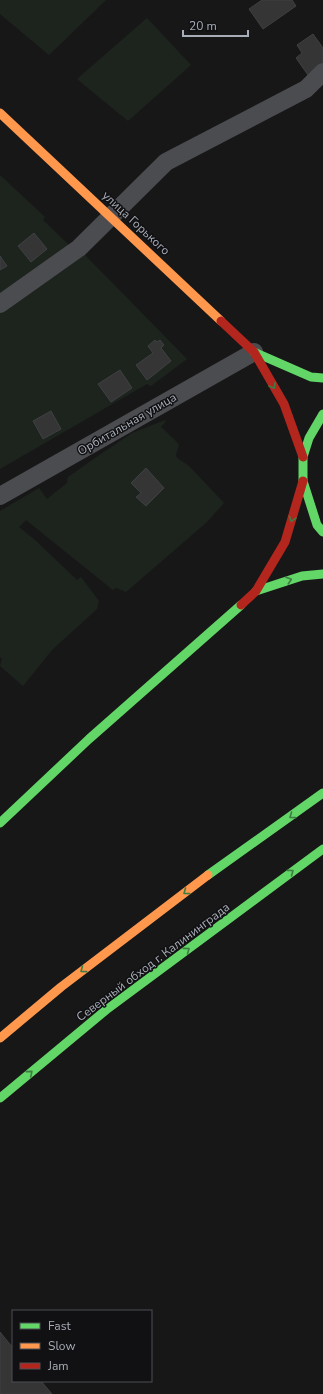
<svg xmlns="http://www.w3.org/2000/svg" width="323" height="1394" viewBox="0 0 323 1394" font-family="'Nunito Sans',sans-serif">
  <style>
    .green { fill: #1d241e }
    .building { fill: #353536; stroke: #3f4043 }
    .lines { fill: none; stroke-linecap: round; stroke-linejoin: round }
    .street { stroke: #4b4c50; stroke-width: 18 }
    .fast { stroke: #63d668; stroke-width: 9 }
    .slow { stroke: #ff974d; stroke-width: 9 }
    .jam { stroke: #b3261e; stroke-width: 9 }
    .oneway { stroke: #3e7d42 }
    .labels { text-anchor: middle; stroke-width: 3; stroke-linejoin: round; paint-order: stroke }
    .street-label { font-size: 12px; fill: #a8adb8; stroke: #111113 }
  </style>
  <rect width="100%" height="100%" fill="#171717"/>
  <path class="green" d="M0,0H106L49,55L0,14Z
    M147,18L191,65L128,121L77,79Z
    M0,175L45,217L43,220L69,245L0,294Z
    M84,254L187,359L151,386L147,384L0,469V313Z
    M165,420L166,421L161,427L175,440L179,445L176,455L177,458L189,466L224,503L207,522L126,592L116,588L113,590L26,520L19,527L35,540L77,580L81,577L99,601L97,609L52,650L23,686L0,666L2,659L0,657V511L39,488L47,499L67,483L68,477L95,458L132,433Z"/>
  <path class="building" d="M262,0H292L296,6L263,29L249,9Z
    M313,34L323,48V65L308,75L296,58L302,53L297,45Z
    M34,233L47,249L31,262L18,246Z
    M0,256L7,266L0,270Z
    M155,340L157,342L160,340L164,345L161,348L171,361L147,380L136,365L153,353L148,346Z
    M120,370L132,388L111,402L98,384Z
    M51,411L61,429L43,439L33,421Z
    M146,468L164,488L146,506L136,497L141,493L131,483Z
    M0,1332L13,1348V1381H41L52,1394H0Z"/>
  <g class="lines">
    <path class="street" d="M0,304L79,248L166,162L306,89L323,72
      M0,496L254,352"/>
    <path class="fast" d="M254,352L311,377L323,378
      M323,414L309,438L303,457V481L317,525L323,532
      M256,591L302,576L323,574
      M0,823L89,739L241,605
      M208,875L323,793
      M0,1098L106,1010L323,849"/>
    <path class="slow" d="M0,113L221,321
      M0,1038L61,987L208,875"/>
    <path class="jam" d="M221,321L254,352L284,404L303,457
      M241,605L256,591L285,542L303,481"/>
  </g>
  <defs><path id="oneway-chevron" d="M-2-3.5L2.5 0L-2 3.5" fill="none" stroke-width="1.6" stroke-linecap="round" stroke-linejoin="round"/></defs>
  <g class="oneway">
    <use href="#oneway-chevron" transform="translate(273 386) rotate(60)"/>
    <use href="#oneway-chevron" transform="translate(292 519) rotate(107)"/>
    <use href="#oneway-chevron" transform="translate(289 580) rotate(-18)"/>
    <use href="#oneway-chevron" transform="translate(292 816) rotate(144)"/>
    <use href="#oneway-chevron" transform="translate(291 872) rotate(-37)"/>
    <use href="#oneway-chevron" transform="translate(186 892) rotate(144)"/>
    <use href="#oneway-chevron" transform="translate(187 950) rotate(-37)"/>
    <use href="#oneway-chevron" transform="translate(83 970) rotate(143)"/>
    <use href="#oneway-chevron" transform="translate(30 1073) rotate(-40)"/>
  </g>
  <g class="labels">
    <g class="street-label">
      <text transform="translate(136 223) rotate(43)" y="4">улица Горького</text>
      <text transform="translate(127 424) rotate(-30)" y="4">Орбитальная улица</text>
      <text transform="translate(153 962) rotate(-37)" y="4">Северный обход г. Калининграда</text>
    </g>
  </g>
  <rect x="12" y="1310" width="140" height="72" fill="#111113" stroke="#4d4f55"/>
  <rect x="20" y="1323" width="20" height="6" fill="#63d668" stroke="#4d4f55"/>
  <text x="48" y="1330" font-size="12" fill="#a8adb8">Fast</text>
  <rect x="20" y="1343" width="20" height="6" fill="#ff974d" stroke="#4d4f55"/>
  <text x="48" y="1350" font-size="12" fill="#a8adb8">Slow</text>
  <rect x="20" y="1363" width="20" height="6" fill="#b3261e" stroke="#4d4f55"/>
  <text x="48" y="1370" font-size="12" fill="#a8adb8">Jam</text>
  <path d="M183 30v6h65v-6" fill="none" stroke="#a8adb8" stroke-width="2"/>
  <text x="189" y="30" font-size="12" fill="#a8adb8" stroke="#111113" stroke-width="3" paint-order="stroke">20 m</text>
</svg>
